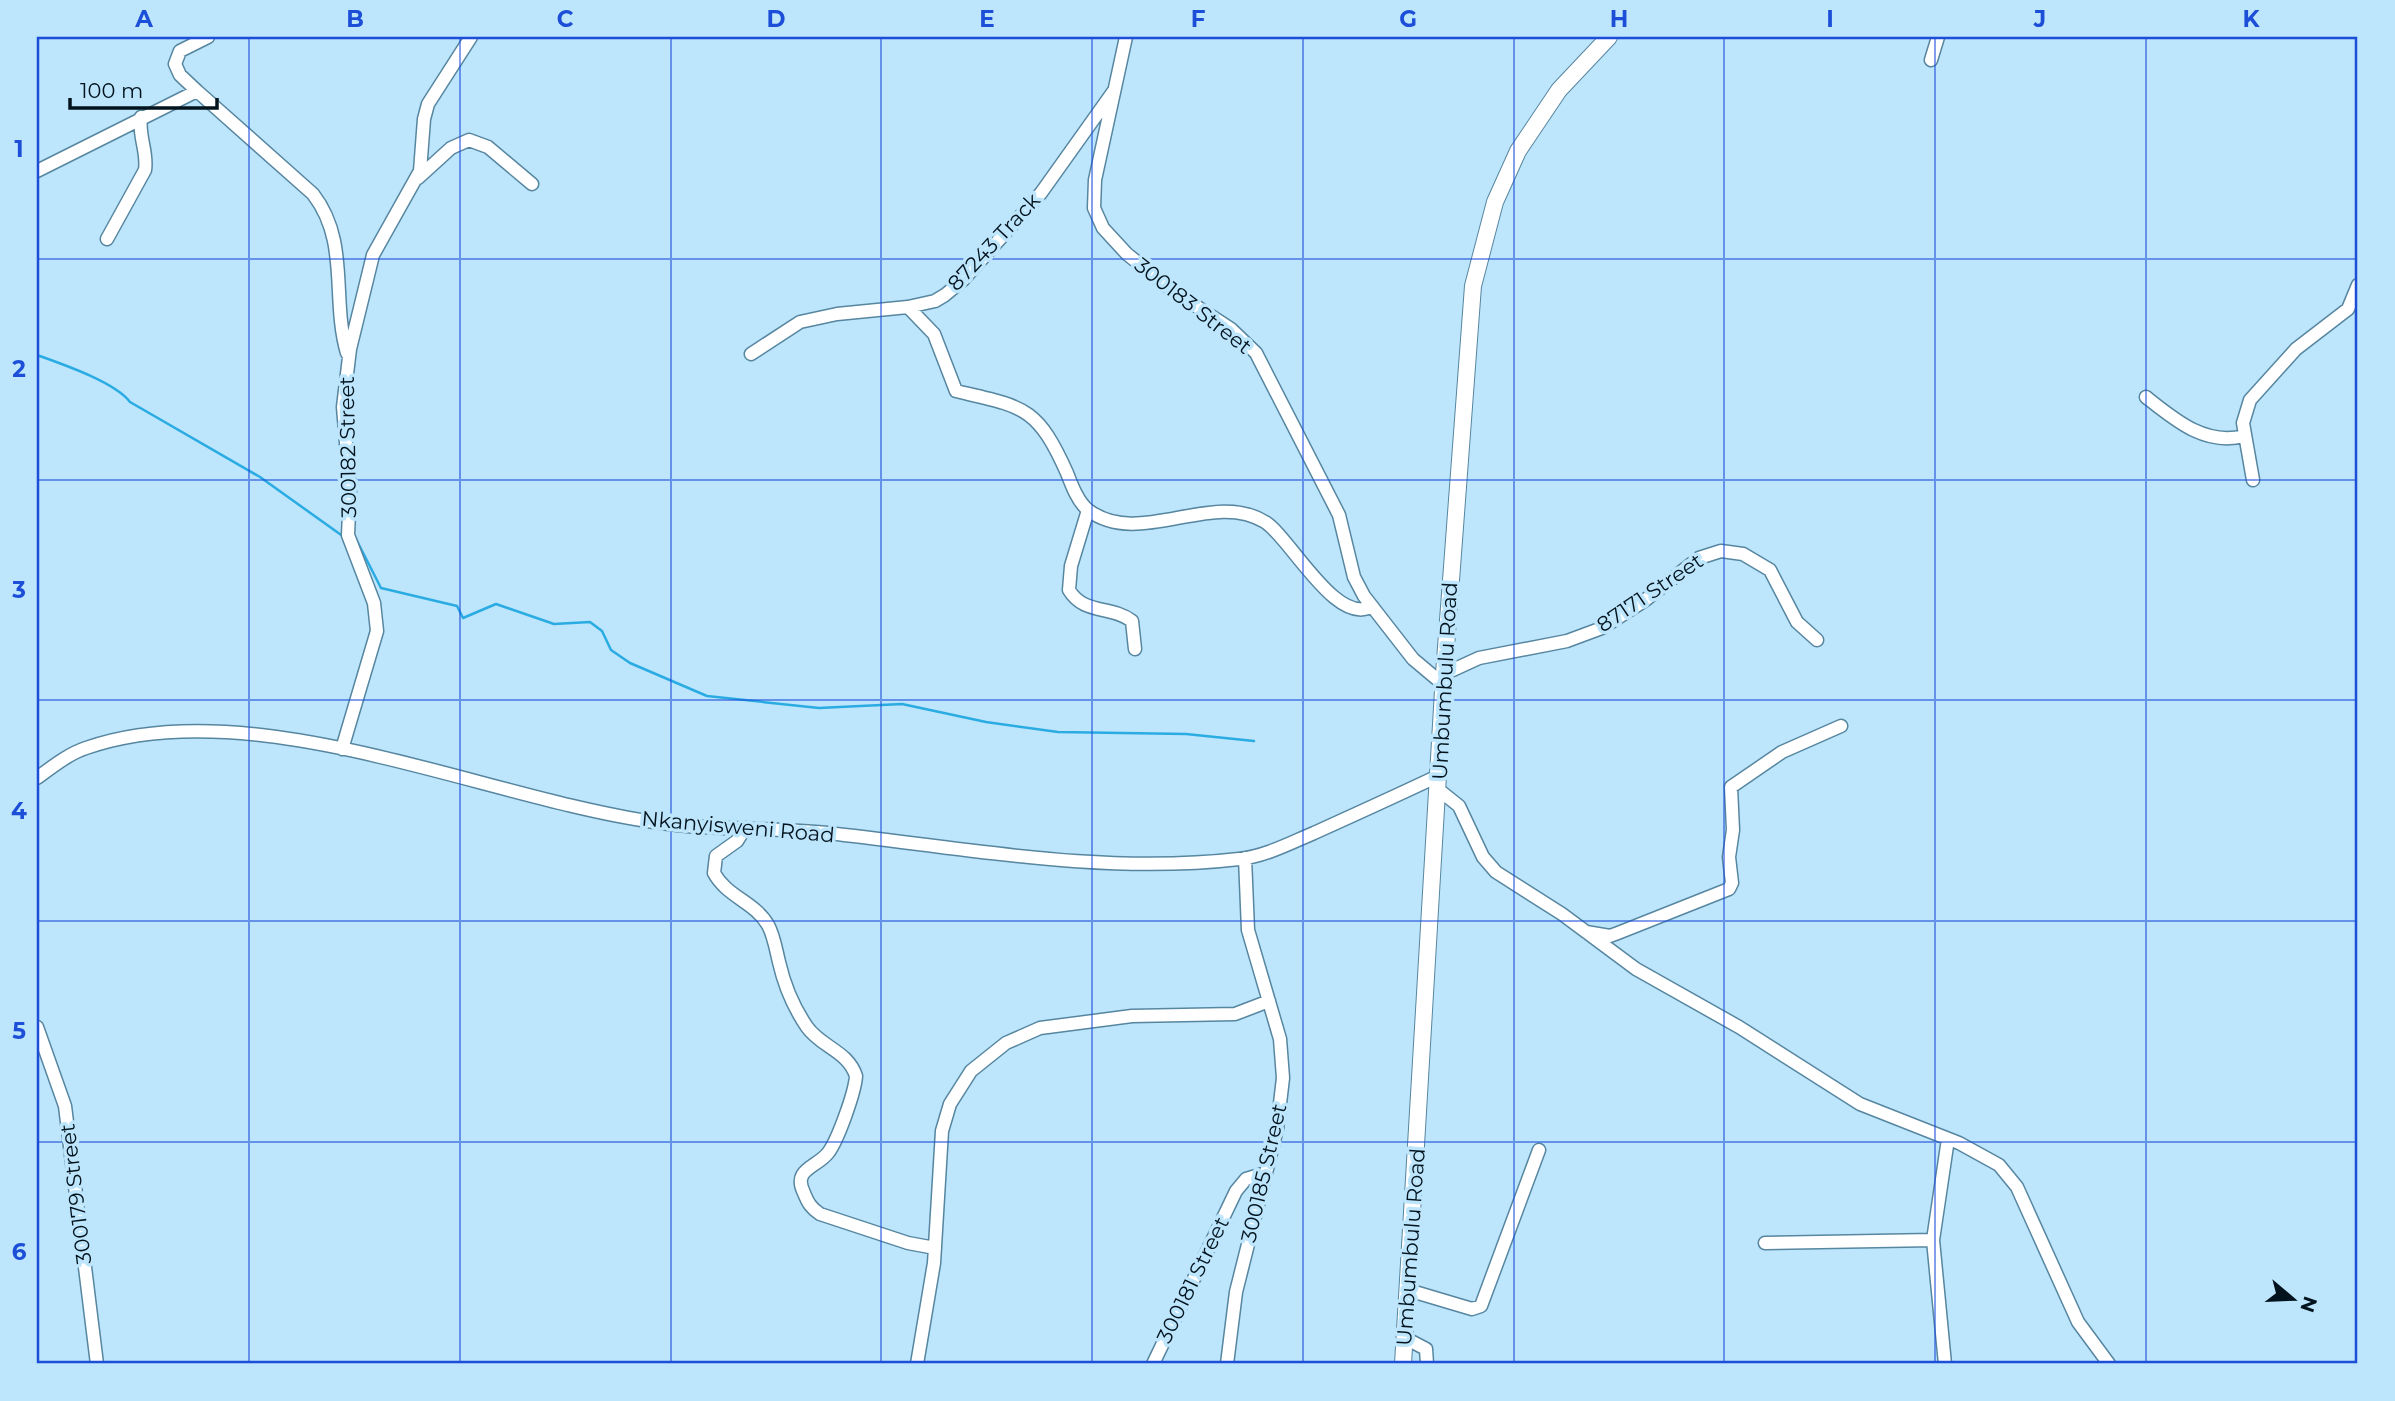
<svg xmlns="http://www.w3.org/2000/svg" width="2395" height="1401" viewBox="0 0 2395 1401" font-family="Montserrat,sans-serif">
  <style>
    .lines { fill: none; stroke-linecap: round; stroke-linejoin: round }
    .stream { stroke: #2aace3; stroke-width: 2.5 }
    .minor-casing { stroke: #5686a0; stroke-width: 15 }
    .major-casing { stroke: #5686a0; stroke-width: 18 }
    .minor { stroke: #fff; stroke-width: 12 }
    .major { stroke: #fff; stroke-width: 16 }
    .grid { fill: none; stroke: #1d4ed8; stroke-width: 2; stroke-opacity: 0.55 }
    .labels { text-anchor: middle; stroke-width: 7; stroke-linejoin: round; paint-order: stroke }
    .street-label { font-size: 21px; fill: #02131d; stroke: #bde5fc }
    .neatline { fill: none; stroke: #1d4ed8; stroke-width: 2.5 }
    .grid-label { font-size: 23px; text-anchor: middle; font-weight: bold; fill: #1d4ed8 }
  </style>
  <rect width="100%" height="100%" fill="#bde5fc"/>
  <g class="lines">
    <path class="stream" d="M37,355C62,364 115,382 130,402L260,477L344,537
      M356,539L381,588L457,606L463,618L496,604L554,624L590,622L602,631L611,650L630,663L707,696L819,708L902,704L986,722L1058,732L1186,734L1254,741"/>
    <g class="minor-casing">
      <path id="minor" d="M1126,37L1095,180L1094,208L1103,228L1127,254L1173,291L1231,329L1256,353L1339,515L1354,577L1364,596L1413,659L1444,685
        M1931,60L1938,37
        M197,91L180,75L175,64L180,51L208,37
        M37,171L197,91L313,194C350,242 331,298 347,353
        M418,178L451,148L469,140L488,147L532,184
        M107,239L145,170C148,152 138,136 141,117
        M908,307L934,334L956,391C1024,407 1037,406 1067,473C1072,486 1078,502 1088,510C1140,549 1212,489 1265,522C1289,536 1337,628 1372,606
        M751,354L800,322L837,314L908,307L935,301L945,295L963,280L1041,193L1113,92
        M2146,397C2175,420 2205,446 2244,436
        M2253,480L2243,423L2250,400L2296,349L2348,309L2358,285
        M1088,510L1071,566L1069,590C1084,615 1111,605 1132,621L1135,649
        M1444,674L1479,658L1567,641L1602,628L1644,601L1699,558L1721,551L1743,554L1770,570L1797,622L1817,640
        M342,749L377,631L374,603L348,535L350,490L343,407L350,349L373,255L420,171L424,119L428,104L471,37
        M37,778C52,767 68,754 86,748C252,690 485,798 654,822C712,831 770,827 828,833C964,848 1102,875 1239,859C1266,856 1290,843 1314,833C1356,814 1398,795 1440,775
        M1439,790L1459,806L1483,857L1496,872L1562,914L1636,969L1739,1027L1860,1104L1959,1143L1999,1165L2017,1187L2078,1322L2109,1364
        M745,828L737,841L716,856L714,873C727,897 755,902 768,925C774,936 776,950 779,962C784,984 794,1008 807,1027C821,1047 848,1051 856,1076C855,1092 838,1140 828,1153C816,1168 792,1169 804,1193C808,1203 811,1208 820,1214L908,1243L935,1248
        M1586,932L1610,936L1618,933L1729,889L1732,883L1729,857L1733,830L1731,787L1782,752L1841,726
        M37,1027L65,1106L97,1364
        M1765,1243L1933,1240
        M1408,1290L1472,1309L1481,1306L1539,1150
        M1405,1338L1426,1349L1427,1364
        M917,1364L934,1263L942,1131L950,1104L971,1071L1006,1043L1040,1028L1132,1016L1235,1014L1269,1001
        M1153,1364L1236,1191L1246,1179L1266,1173
        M1227,1364L1236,1292L1277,1129L1283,1078L1280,1039L1248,930L1245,858
        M1945,1364L1933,1240L1948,1139"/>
    </g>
    <g class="major-casing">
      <path id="major" d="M1403,1364L1444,674L1473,286L1495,202L1518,151L1559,90L1609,37"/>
    </g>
    <use href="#minor" class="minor"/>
    <use href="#major" class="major"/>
  </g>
  <path class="grid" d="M249,37V1364M460,37V1364M671,37V1364M881,37V1364M1092,37V1364M1303,37V1364M1514,37V1364M1724,37V1364M1935,37V1364M2146,37V1364M37,259H2358M37,480H2358M37,700H2358M37,921H2358M37,1142H2358"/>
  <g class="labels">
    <g class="street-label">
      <text transform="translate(994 242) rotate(-47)" y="7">87243 Track</text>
      <text transform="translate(1193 306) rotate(38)" y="7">300183 Street</text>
      <text transform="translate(348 447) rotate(-91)" y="7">300182 Street</text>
      <text transform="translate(1650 593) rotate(-34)" y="7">87171 Street</text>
      <text transform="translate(1445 681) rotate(-87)" y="7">Umbumbulu Road</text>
      <text transform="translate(738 827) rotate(5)" y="7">Nkanyisweni Road</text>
      <text transform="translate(1264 1173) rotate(-77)" y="7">300185 Street</text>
      <text transform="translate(76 1194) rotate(-97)" y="7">300179 Street</text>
      <text transform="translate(1411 1247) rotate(-86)" y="7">Umbumbulu Road</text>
      <text transform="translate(1193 1280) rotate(-64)" y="7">300181 Street</text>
    </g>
  </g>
  <rect width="2395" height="1401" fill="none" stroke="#bde5fc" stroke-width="77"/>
  <g transform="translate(2293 1299) rotate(109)" stroke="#bde5fc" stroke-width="5" paint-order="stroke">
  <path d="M0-5L12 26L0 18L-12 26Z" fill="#02131d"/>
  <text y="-10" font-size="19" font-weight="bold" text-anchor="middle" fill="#02131d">N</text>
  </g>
  <path d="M70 98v10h147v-10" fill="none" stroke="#02131d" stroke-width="3.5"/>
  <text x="80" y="98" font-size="21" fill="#02131d" stroke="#bde5fc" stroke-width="5" paint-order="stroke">100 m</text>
  <rect x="38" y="38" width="2318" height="1324" class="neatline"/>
  <g class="grid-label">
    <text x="144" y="27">A</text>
    <text x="355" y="27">B</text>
    <text x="565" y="27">C</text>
    <text x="776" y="27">D</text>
    <text x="987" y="27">E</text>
    <text x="1198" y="27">F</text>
    <text x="1408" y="27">G</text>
    <text x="1619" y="27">H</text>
    <text x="1830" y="27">I</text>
    <text x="2040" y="27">J</text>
    <text x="2251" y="27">K</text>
    <text x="19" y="157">1</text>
    <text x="19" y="377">2</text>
    <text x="19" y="598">3</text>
    <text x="19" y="819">4</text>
    <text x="19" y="1039">5</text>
    <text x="19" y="1260">6</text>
  </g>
</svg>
